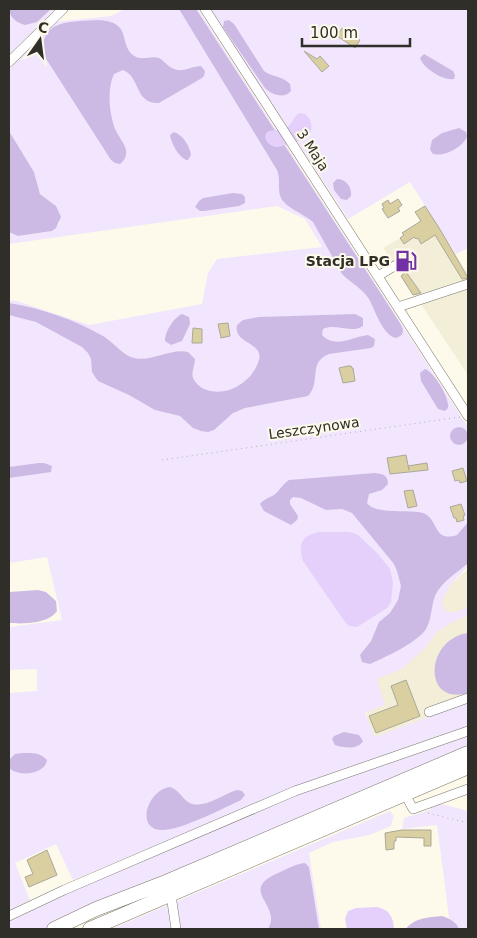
<svg xmlns="http://www.w3.org/2000/svg" width="477" height="938" viewBox="0 0 477 938" font-family="'DejaVu Sans',sans-serif">
  <style>
    .built { fill: #f3eed8 }
    .green { fill: #f1e6fd }
    .forest { fill: #cdbae4 }
    .water { fill: #e4d0fb }
    .building { fill: #dacfa1; stroke: #aba89a }
    .lines { fill: none; stroke-linecap: round; stroke-linejoin: round }
    .minor-casing { stroke: #7b786b; stroke-width: 10 }
    .highway-casing { stroke: #7b786b; stroke-width: 15 }
    .path { stroke: #b3b1a5; stroke-width: 1; stroke-dasharray: 1 4; stroke-linecap: butt }
    .minor { stroke: #fff; stroke-width: 9 }
    .highway { stroke: #fff; stroke-width: 14 }
    .labels { text-anchor: middle; stroke-width: 4; stroke-linejoin: round; paint-order: stroke }
    .street-label { font-size: 14px; fill: #2f2e28; stroke: #fdfaeb }
    .poi-label { font-size: 14px; font-weight: bold; fill: #2f2e28; stroke: #fdfaeb; text-anchor: end }
  </style>
  <rect width="100%" height="100%" fill="#fdfaeb"/>
  <path class="built" d="M434,219L468,274V281L418,298L383,248Z
    M468,287V375L421,304Z
    M468,569V709L366,751L368,659Z"/>
  <path class="green" d="M9,9H55L9,55Z
    M125,9H198L468,427V566L449,587L442,602L444,609L447,612H456L468,607V615L451,623L436,633L424,649L402,669L377,679L385,705L365,713L375,737L468,702V727L308,782L73,880L56,844L15,863L30,900L9,911V693L37,691V669L9,670V627L62,620L47,557L9,563V300L17,301L89,325L202,304L208,273L217,259L322,247L305,219L277,206L9,244V232L18,236L52,231L60,223L52,203L40,194L34,172L9,131V65L53,22L111,16Z
    M210,9H468V248L456,254L410,182L348,219Z
    M468,735V749L86,910L44,929H9V921L60,896L295,795Z
    M438,803L468,811V929H459L456,923L449,918L437,825L402,829L404,818L430,810L431,806Z
    M390,811L394,816L391,826L370,835L333,842L309,853L321,929H111Z"/>
  <path class="forest" d="M9,9H51L37,22L25,25C17,23 9,17 9,9Z
    M179,9H196L400,323C404,330 405,335 396,338C383,336 375,310 369,299C362,288 351,283 342,274L313,222C304,214 285,207 281,198C277,190 281,180 277,170Z
    M98,20C133,22 118,42 133,55C141,62 150,55 159,58C166,62 169,69 178,70C186,71 193,66 201,66L205,71L204,76L202,78L159,103C134,104 141,77 123,70L114,74C107,89 109,113 115,129C118,136 124,142 126,150C127,156 125,160 120,164L115,163L111,160L43,54C40,18 73,22 98,20Z
    M229,20L234,24L264,71C272,77 283,76 290,84L291,91C284,99 272,95 265,88L223,27L224,21Z
    M424,54L453,71L455,75L454,79C443,81 423,68 420,58Z
    M459,128L466,132L467,136C465,146 442,159 432,153L430,149L432,140L442,133Z
    M9,131L34,172L40,194L56,206L61,217L56,228L52,231L18,236L9,232Z
    M174,132C182,134 190,146 191,155L188,160H186C178,156 171,143 170,135Z
    M337,179C346,179 352,187 351,196L347,200L341,199L334,190L333,183Z
    M233,193L242,194L245,197V203L239,206L204,211H200L195,207L199,201L203,198Z
    M9,303C41,308 75,320 103,336C113,342 121,353 131,357C150,364 169,348 188,352L195,359C195,365 191,372 193,378C196,384 201,388 207,390C228,397 253,381 259,360C264,342 233,344 237,325L243,320L259,317L355,314L363,318V326C350,334 336,323 323,329L322,335C336,349 351,337 368,335L375,339L374,346L371,348L329,354C307,363 322,381 308,396L245,408L233,413L214,430L208,432L201,431L193,428L180,416L155,410L129,395L98,381L92,372L91,359L88,353L82,347L36,322L9,315Z
    M182,314L189,317L190,324L182,341L171,345L165,341C165,332 173,318 182,314Z
    M425,369C434,372 450,398 448,408L445,411L438,409L421,381L420,373Z
    M450 436a9 9 0 1 1 18 0a9 9 0 1 1-18 0Z
    M39,463H44L52,466L51,472L9,478V467Z
    M375,473C383,474 388,475 388,484L382,490L369,494L367,503C375,515 408,509 423,513C439,519 433,543 457,535L468,522V563C458,572 440,583 435,596C431,606 432,619 426,629C418,642 384,658 370,664L362,662L360,655L371,641L379,622L390,613L398,600L401,586L397,571L394,564L352,513L342,509L326,510L301,498L293,497L290,500V504L298,516L297,520L291,525L264,511L260,504C264,499 269,498 274,495C280,491 282,484 289,480Z
    M38,590L46,592L56,601L57,611C48,624 23,624 9,623V592Z
    M468,633V693C422,706 425,639 468,633Z
    M344,732L359,735L363,741C358,750 343,748 335,745L332,739L334,736Z
    M22,753C31,753 40,752 47,760C45,775 18,777 9,768V760L15,754Z
    M170,787C179,790 181,797 188,802C202,811 223,794 237,790L242,791L245,795L241,800C224,808 179,831 162,830C135,830 147,790 170,787Z
    M305,863L309,867L319,929H268C283,905 237,891 278,873C287,869 295,864 305,863Z
    M442,916C450,919 456,921 459,929H406C414,918 429,917 442,916Z"/>
  <path class="water" d="M299,113L305,114C312,120 315,131 306,137C302,141 296,141 291,143C281,147 271,151 265,138L266,133C272,128 279,132 286,128C292,125 293,117 299,113Z
    M319,532H348L354,533L359,536L377,553L390,569L393,583L391,602L387,608L357,627L349,626L345,622L303,561C298,544 301,536 319,532Z
    M377,907C390,910 393,917 394,929H347L345,919L348,911L356,908Z"/>
  <path class="building" d="M342,28L360,40L355,48L337,36Z
    M304,51L317,59L320,56L329,66L322,72Z
    M398,199L402,205L398,208L400,211L388,218L382,209L384,208L382,204L388,200L390,204Z
    M425,206L441,231L468,278L462,279L435,235L421,244L418,238L416,239L414,237L404,244L400,238L404,235L402,233L421,221L415,212Z
    M406,272L421,293L413,295L401,276Z
    M228,323L230,336L221,338L218,324Z
    M193,328L202,329V343H192Z
    M348,366H351L352,368H353L355,381L343,383L339,368Z
    M406,455L409,470L408,466L427,463L428,470L390,474L387,458Z
    M463,468L467,481L460,483L459,480L455,481L452,471Z
    M413,490L417,506L408,508L404,491Z
    M461,504L465,515L463,516L464,520L457,522L456,518H454L450,507Z
    M406,680L420,716L376,733L369,716L398,705L391,686Z
    M402,830H431V846H424V838L396,837V841H394V849L386,850L385,833Z
    M47,850L57,875L29,887L25,877L33,874L27,860Z"/>
  <g class="lines">
    <g class="minor-casing">
      <path id="minor" d="M205,9L468,416
        M9,62L63,9
        M378,276L401,262
        M398,307L468,284
        M429,712L468,698
        M405,794L413,809L468,789
        M171,895L176,929
        M9,916L64,890L295,791L468,731"/>
    </g>
    <g class="highway-casing">
      <path id="highway" d="M54,929L96,909L166,882L468,753
        M90,929L468,767"/>
    </g>
    <path class="path" d="M162,460L460,417
      M428,813L468,823"/>
    <use href="#minor" class="minor"/>
    <use href="#highway" class="highway"/>
  </g>
  <defs>
    <g id="fuel-bare" transform="scale(1.725)"><path d="M-5.5-6h7V0h2V4h1.3V-2.5L3-4.5l.8-.8L6-3V5H2.5V1h-1V6h-7ZM-4.2-4.7v3.2H.2V-4.7Z" fill="#7130a4" stroke="#fdfaeb" stroke-width="2.5" paint-order="stroke"/></g>
  </defs>
  <g fill-rule="evenodd">
    <use href="#fuel-bare" x="406" y="261"/>
  </g>
  <g class="labels">
    <g class="street-label">
      <text transform="translate(313 150) rotate(57)" y="5">3 Maja</text>
      <text transform="translate(314 428) rotate(-8)" y="5">Leszczynowa</text>
    </g>
    <g class="poi-label">
      <text x="390" y="266">Stacja LPG</text>
    </g>
  </g>
  <rect width="477" height="938" fill="none" stroke="#2f2e28" stroke-width="20"/>
  <g transform="translate(40 40) rotate(14)" stroke="#fdfaeb" stroke-width="4" paint-order="stroke">
  <path d="M0-4L9 19L0 12L-9 19Z" fill="#2f2e28"/>
  <text y="-8" font-size="14" font-weight="bold" text-anchor="middle" fill="#2f2e28">С</text>
  </g>
  <path d="M302 38v8h108v-8" fill="none" stroke="#2f2e28" stroke-width="2.5"/>
  <text x="310" y="38" font-size="15" fill="#2f2e28" stroke="#fdfaeb" stroke-width="4" paint-order="stroke">100 m</text>
</svg>
